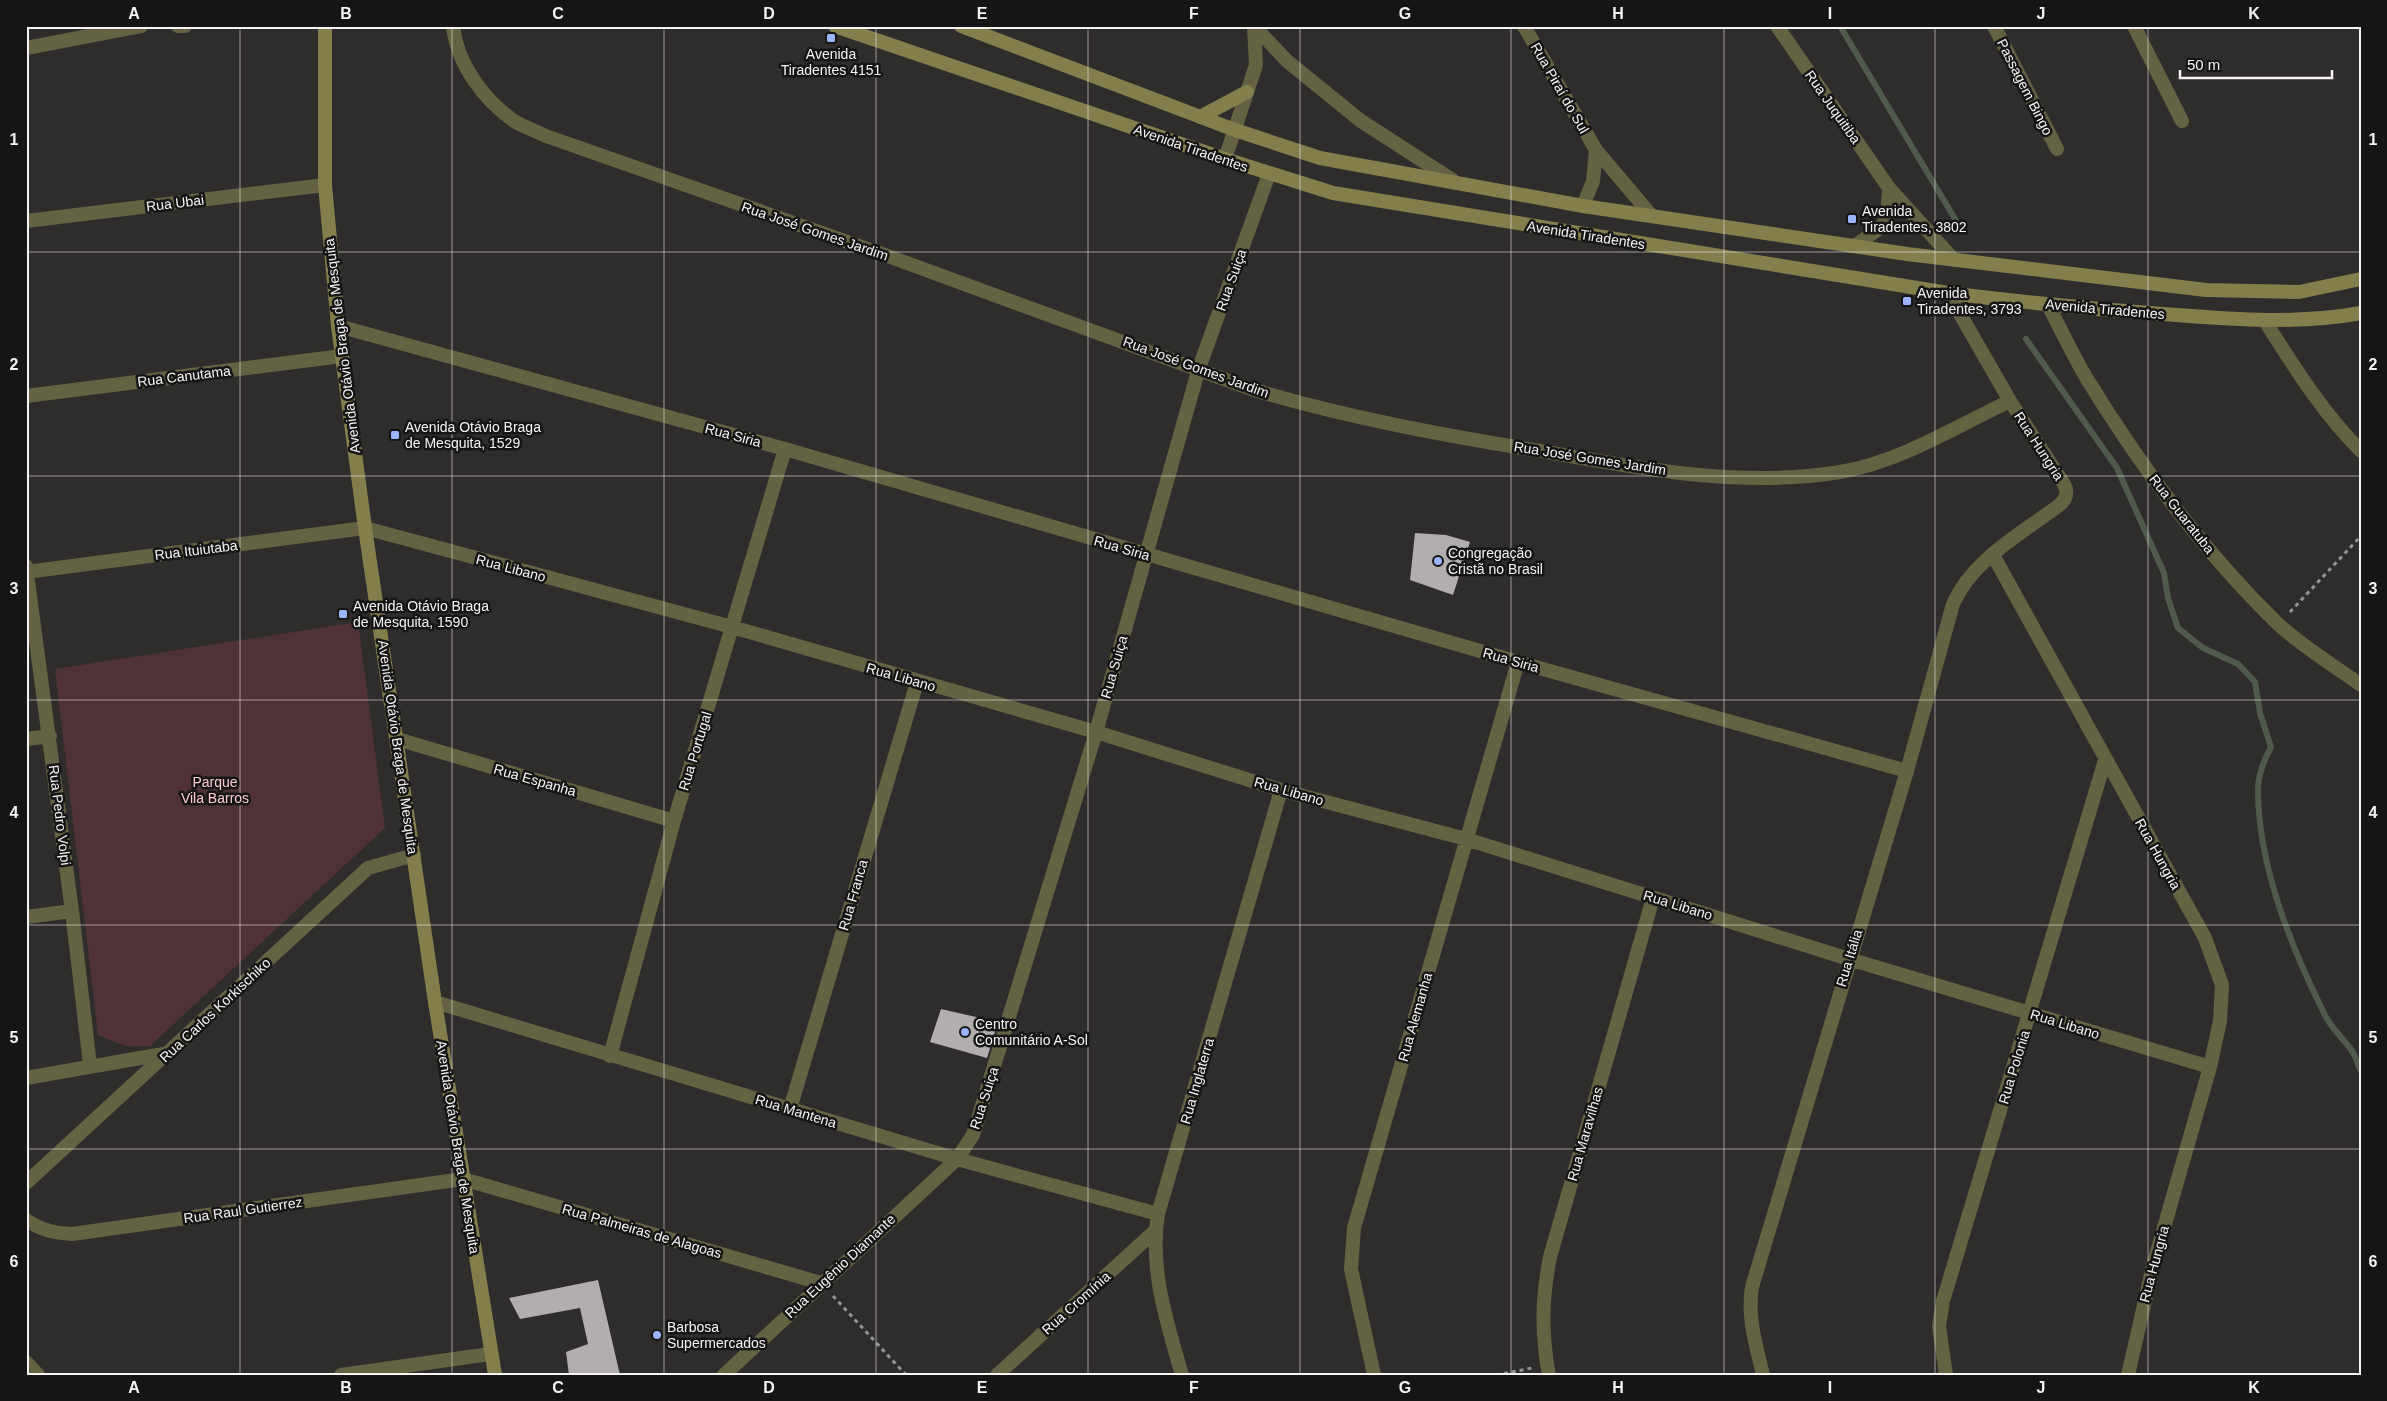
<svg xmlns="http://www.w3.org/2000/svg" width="2387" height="1401" viewBox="0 0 2387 1401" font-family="Helvetica,sans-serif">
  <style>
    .green { fill: #4e3237 }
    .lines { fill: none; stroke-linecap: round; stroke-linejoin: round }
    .stream { stroke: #505a4c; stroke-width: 6 }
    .building { fill: #b1aead }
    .path { stroke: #959492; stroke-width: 3; stroke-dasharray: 4 4; stroke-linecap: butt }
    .minor { stroke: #636243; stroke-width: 14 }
    .tertiary { stroke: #636243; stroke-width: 14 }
    .secondary { stroke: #827f4c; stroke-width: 14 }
    .grid { fill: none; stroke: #f5f4f2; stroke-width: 1; stroke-opacity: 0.55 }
    .poi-dot { fill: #9ab5fd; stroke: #161515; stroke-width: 2 }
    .labels { text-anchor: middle; stroke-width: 5; stroke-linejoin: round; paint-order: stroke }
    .poi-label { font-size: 14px; fill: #f5f4f2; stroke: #161515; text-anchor: start }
    .street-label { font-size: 14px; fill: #f5f4f2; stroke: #161515 }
    .park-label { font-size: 14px; fill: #fcc9d2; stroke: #161515 }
    .neatline { fill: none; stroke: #f5f4f2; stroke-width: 2 }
    .grid-label { font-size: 16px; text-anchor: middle; font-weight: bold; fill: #f5f4f2 }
  </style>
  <rect width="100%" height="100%" fill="#2f2d2b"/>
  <path class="green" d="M358,622L385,828L150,1046H125L98,1035L55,669Z"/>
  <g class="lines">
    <path class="stream" d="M1840,26L1958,224
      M2026,339L2117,468L2164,573L2168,598L2178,628L2203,648L2238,664L2255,682L2260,713L2271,747C2264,760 2258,774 2258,790C2258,867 2292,950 2326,1017C2333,1030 2344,1039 2352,1051C2356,1057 2358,1065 2361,1071"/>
  </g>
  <path class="building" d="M1415,533L1446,535L1470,542L1453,595L1410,580Z
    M941,1009L998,1022L987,1058L930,1042Z
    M598,1280L620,1375H569L566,1352L588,1344L580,1308L520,1319L509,1298Z"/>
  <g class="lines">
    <path class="path" d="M2290,612L2361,536
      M833,1296L906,1375
      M1496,1375L1532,1368"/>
    <path class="minor" d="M453,26C457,64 484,100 514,121C524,127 536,131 546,136L885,255L1251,389C1348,418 1447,436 1547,452C1643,469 1742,488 1840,472C1900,462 1955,427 2010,401
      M1254,26L1287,61L1361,121L1454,181
      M1524,26L1596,150L1651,215
      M1777,26L1889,188L1954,260
      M1994,26L2057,149
      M2134,26L2182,121
      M1225,159L1256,65L1254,26
      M1583,206L1593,181L1596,150
      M26,221L325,185
      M1854,246L1876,231L1887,220L1889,188
      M2048,305C2061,330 2073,355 2087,379C2141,467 2204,552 2278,624C2303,647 2333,665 2361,685
      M2265,321C2294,367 2322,412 2361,451
      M338,326L785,449L1518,662L1907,771
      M26,396L342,356
      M1993,555L2205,938L2222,985L2220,1021L2210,1067L2153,1266L2128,1375
      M26,566L72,911L90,1065
      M26,572L365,528L732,627L1096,732
      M26,739L50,736
      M397,739L674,821
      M1281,790L1466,839L1849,959L2210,1067
      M26,917L72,911
      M610,1056L674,821L785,449
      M26,1078L169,1053
      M790,1109L917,682
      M26,1183L368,868L414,855
      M26,1220C41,1230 54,1233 72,1234L463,1179L821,1283
      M26,1362L38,1375
      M341,1375L490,1354
      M997,1375L1155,1231
      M1374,1375L1351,1269L1354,1228L1518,662
      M1549,1375C1541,1333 1542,1298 1550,1257L1653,898
      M1763,1375C1756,1345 1747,1317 1752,1287L1907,771L1953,604C1972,560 2021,534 2058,506C2066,500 2069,494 2064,484L2010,401L1948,293
      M1946,1375L1939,1326L1943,1301L2105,760"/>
    <path class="tertiary" d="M178,26H185
      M26,48L141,26
      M1096,732L1281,790L1158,1214C1149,1268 1167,1323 1182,1375
      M435,1002L957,1159L1158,1214
      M724,1375L957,1159L973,1135L1096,732L1199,368L1269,174"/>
    <path class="secondary" d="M325,26V185L338,326L365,528L435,1002L495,1375
      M835,26L1225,159L1333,193L1948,293C2020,302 2091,309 2163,314C2229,319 2295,325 2361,313
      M961,26L1235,130L1320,158L1583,206L1907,254L2156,284L2206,290L2299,292L2361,279
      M1200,117L1247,92"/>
  </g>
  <path class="grid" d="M240,26V1375M452,26V1375M664,26V1375M876,26V1375M1088,26V1375M1300,26V1375M1511,26V1375M1724,26V1375M1935,26V1375M2148,26V1375M26,252H2361M26,476H2361M26,700H2361M26,925H2361M26,1149H2361"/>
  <g class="poi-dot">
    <rect x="826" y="33" width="10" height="10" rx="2.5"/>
    <rect x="1847" y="214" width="10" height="10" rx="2.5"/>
    <rect x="1902" y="296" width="10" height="10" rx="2.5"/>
    <rect x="390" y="430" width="10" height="10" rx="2.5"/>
    <circle cx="1438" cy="561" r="5"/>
    <rect x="338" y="609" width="10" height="10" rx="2.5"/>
    <circle cx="965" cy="1032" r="5"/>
    <circle cx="657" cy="1335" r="5"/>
  </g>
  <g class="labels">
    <g class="poi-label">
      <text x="831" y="59" text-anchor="middle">Avenida<tspan x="831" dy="16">Tiradentes 4151</tspan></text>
      <text x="1862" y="216">Avenida<tspan x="1862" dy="16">Tiradentes, 3802</tspan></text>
      <text x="1917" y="298">Avenida<tspan x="1917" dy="16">Tiradentes, 3793</tspan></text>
      <text x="405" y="432">Avenida Otávio Braga<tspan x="405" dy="16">de Mesquita, 1529</tspan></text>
      <text x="1448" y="558">Congregação<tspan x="1448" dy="16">Cristã no Brasil</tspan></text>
      <text x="353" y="611">Avenida Otávio Braga<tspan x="353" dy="16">de Mesquita, 1590</tspan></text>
      <text x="975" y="1029">Centro<tspan x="975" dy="16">Comunitário A-Sol</tspan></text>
      <text x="667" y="1332">Barbosa<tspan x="667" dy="16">Supermercados</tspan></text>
    </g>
    <g class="street-label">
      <text transform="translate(2025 87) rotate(63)" y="5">Passagem Bingo</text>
      <text transform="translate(1560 88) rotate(60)" y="5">Rua Piraí do Sul</text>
      <text transform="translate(1833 107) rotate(55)" y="5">Rua Juquitiba</text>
      <text transform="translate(1191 148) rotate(19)" y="5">Avenida Tiradentes</text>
      <text transform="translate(175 203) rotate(-7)" y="5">Rua Ubai</text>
      <text transform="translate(815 231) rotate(19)" y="5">Rua José Gomes Jardim</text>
      <text transform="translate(1586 235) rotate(9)" y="5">Avenida Tiradentes</text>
      <text transform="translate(1231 280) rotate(-70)" y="5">Rua Suiça</text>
      <text transform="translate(2105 309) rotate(5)" y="5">Avenida Tiradentes</text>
      <text transform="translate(342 346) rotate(-97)" y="5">Avenida Otávio Braga de Mesquita</text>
      <text transform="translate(1196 367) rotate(20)" y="5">Rua José Gomes Jardim</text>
      <text transform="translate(184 376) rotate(-7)" y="5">Rua Canutama</text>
      <text transform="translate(733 435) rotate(15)" y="5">Rua Siria</text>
      <text transform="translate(2039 446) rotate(57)" y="5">Rua Hungria</text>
      <text transform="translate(1590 458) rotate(9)" y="5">Rua José Gomes Jardim</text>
      <text transform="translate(2182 514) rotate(52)" y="5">Rua Guaratuba</text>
      <text transform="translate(1122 548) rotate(16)" y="5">Rua Siria</text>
      <text transform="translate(196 550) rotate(-7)" y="5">Rua Ituiutaba</text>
      <text transform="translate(511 568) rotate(15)" y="5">Rua Libano</text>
      <text transform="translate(1511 660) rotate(16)" y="5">Rua Siria</text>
      <text transform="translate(1114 667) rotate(-74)" y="5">Rua Suiça</text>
      <text transform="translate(901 677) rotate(16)" y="5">Rua Libano</text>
      <text transform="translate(398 747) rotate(82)" y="5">Avenida Otávio Braga de Mesquita</text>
      <text transform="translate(695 751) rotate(-73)" y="5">Rua Portugal</text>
      <text transform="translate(535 780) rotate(16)" y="5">Rua Espanha</text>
      <text transform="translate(1289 791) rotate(16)" y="5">Rua Libano</text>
      <text transform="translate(60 815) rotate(83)" y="5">Rua Pedro Volpi</text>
      <text transform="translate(2158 854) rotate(61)" y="5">Rua Hungria</text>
      <text transform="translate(853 895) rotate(-74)" y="5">Rua Franca</text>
      <text transform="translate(1678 905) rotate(17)" y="5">Rua Libano</text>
      <text transform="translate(1849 958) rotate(-73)" y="5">Rua Itália</text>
      <text transform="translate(215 1010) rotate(-43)" y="5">Rua Carlos Korkischiko</text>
      <text transform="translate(1415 1017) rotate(-74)" y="5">Rua Alemanha</text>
      <text transform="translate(2065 1024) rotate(17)" y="5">Rua Libano</text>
      <text transform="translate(2014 1067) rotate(-73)" y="5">Rua Polonia</text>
      <text transform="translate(1197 1081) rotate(-74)" y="5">Rua Inglaterra</text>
      <text transform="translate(984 1098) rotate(-72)" y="5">Rua Suiça</text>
      <text transform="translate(796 1111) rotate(17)" y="5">Rua Mantena</text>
      <text transform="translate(1585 1134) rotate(-74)" y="5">Rua Maravilhas</text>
      <text transform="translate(458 1147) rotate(81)" y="5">Avenida Otávio Braga de Mesquita</text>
      <text transform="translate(243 1210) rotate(-8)" y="5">Rua Raul Gutierrez</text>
      <text transform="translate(642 1231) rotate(16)" y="5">Rua Palmeiras de Alagoas</text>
      <text transform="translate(2154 1264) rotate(-75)" y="5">Rua Hungria</text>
      <text transform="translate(840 1266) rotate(-43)" y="5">Rua Eugênio Diamante</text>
      <text transform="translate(1076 1303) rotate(-42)" y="5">Rua Cromínia</text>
    </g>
    <g class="park-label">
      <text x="215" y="787">Parque<tspan x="215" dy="16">Vila Barros</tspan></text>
    </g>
  </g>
  <rect width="2387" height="1401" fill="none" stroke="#161515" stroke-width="55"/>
  <path d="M2180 70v8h152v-8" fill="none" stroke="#f5f4f2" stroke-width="2.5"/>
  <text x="2187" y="70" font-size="15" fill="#f5f4f2" stroke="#161515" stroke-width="4" paint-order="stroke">50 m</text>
  <rect x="28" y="28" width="2332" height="1346" class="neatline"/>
  <g class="grid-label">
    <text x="134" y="19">A</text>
    <text x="346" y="19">B</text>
    <text x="558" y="19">C</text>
    <text x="769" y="19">D</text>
    <text x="982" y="19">E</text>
    <text x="1194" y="19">F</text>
    <text x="1405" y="19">G</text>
    <text x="1618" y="19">H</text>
    <text x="1830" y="19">I</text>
    <text x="2041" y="19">J</text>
    <text x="2254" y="19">K</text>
    <text x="14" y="145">1</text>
    <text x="2373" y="145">1</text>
    <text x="14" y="370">2</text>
    <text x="2373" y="370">2</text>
    <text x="14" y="594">3</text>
    <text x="2373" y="594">3</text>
    <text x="14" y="818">4</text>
    <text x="2373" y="818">4</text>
    <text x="14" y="1043">5</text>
    <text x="2373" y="1043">5</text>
    <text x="14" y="1267">6</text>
    <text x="2373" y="1267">6</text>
    <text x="134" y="1393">A</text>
    <text x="346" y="1393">B</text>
    <text x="558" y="1393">C</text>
    <text x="769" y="1393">D</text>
    <text x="982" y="1393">E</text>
    <text x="1194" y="1393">F</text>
    <text x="1405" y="1393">G</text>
    <text x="1618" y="1393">H</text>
    <text x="1830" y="1393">I</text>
    <text x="2041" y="1393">J</text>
    <text x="2254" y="1393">K</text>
  </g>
</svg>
